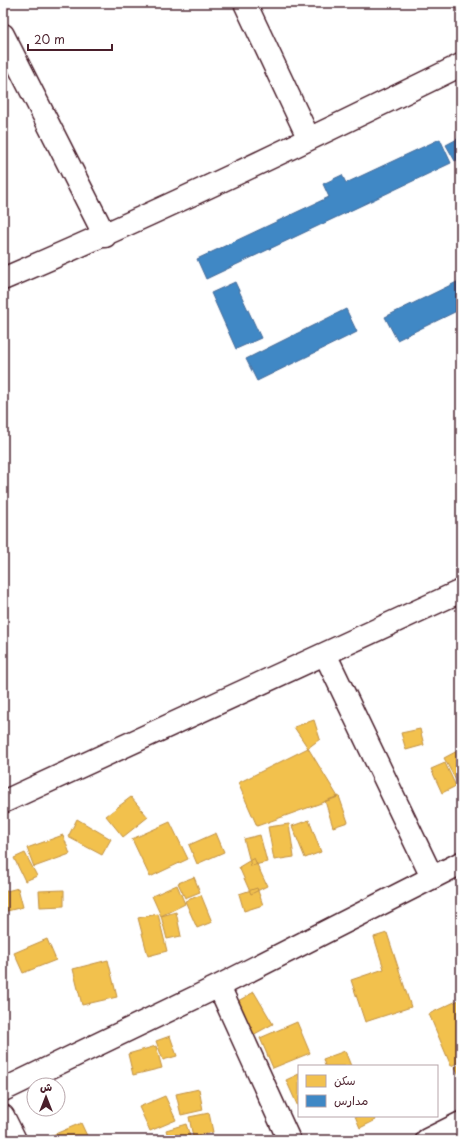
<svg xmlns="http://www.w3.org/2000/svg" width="464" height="1143" viewBox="0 0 464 1143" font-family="'Playpen Sans','Playpen Sans Arabic',sans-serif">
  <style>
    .homes { fill: #f2c14e; stroke: #c09044 }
    .schools { fill: #3f88c5; stroke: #426897 }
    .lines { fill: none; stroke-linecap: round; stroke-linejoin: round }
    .street-casing { stroke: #4a1f2b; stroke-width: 25 }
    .street { stroke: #fff; stroke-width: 22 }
  </style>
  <rect width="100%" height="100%" fill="#fff"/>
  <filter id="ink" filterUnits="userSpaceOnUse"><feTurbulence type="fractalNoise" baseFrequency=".025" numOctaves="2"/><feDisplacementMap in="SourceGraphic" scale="8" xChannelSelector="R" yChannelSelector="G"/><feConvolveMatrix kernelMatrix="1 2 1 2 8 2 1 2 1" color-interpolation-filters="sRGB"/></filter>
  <g filter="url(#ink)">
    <path class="homes" d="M314,720L320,739L308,748L294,727Z
      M420,729L424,745L406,750L401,733Z
      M308,748L338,797L257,826L238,783Z
      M461,749V784L459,786L444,758Z
      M445,763L456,786L442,793L431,769Z
      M339,796L348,822L333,827L325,801Z
      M131,797L148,817L123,837L106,816Z
      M77,819L111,839L102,855L68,837Z
      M309,820L321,852L305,858L292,826Z
      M170,822L188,859L150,877L132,839Z
      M289,824L294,857L274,860L268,827Z
      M216,833L224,852L197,864L189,845Z
      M63,835L70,854L34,867L27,848Z
      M260,835L267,862L251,866L244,839Z
      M25,853L37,876L25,881L14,858Z
      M254,858L267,886L251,894L239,867Z
      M194,877L200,892L185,898L178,883Z
      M177,885L185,904L161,916L152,896Z
      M18,888L23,907L3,912V892Z
      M257,888L263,905L244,911L239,894Z
      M64,890V906L40,907L39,891Z
      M201,895L212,922L197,928L185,901Z
      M176,912L181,936L167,939L161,916Z
      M158,914L167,951L148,956L138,918Z
      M387,933L411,1007L365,1022L351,980L384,969L374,937Z
      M47,939L56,960L23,973L14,953Z
      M108,960L117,997L82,1005L73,969Z
      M254,992L273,1024L240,1042L222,1010Z
      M461,999V1035L459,1036L461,1041V1061L451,1066L429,1014Z
      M297,1022L310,1053L273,1068L260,1038Z
      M170,1036L177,1056L163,1060L156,1041Z
      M156,1046L162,1068L133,1075L128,1054Z
      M345,1051L351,1066H325L323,1059Z
      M461,1064V1079L455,1067Z
      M299,1074V1109L286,1080Z
      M199,1089L203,1110L181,1115L176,1094Z
      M165,1096L176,1120L150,1131L139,1107Z
      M209,1113L213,1132L193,1137L189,1117Z
      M355,1116H374L376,1120L360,1128Z
      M81,1123L89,1140H41Z
      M186,1124L191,1139L169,1140L166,1130Z"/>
    <path class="schools" d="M461,137V158L455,161L446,145Z
      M440,139L451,163L206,279L197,259L329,197L323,184L342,175L346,183Z
      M461,280V309L397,340L385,317Z
      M235,282L261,338L236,349L211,293Z
      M346,309L357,332L257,381L246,359Z"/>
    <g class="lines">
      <g class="street-casing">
        <path id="street" d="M245,3L309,139
          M3,35L105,236
          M3,279C158,213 310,139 461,65
          M325,654L432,877
          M3,802L461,591
          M219,986L289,1140
          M3,1090L219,986L461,863
          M3,1116L15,1140
          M427,1140L461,1123"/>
      </g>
      <use href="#street" class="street"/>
    </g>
  </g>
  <rect width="464" height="1143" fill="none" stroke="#fff" stroke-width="16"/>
  <rect x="8" y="8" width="448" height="1127" fill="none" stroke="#4a1f2b" stroke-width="1.5" filter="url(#ink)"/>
  <rect x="298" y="1065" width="140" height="52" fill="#ffffff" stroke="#b7a5aa"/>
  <rect x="306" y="1075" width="20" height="12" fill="#f2c14e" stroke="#b7a5aa"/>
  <text x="334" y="1085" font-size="12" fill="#4a1f2b">سكن</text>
  <rect x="306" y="1095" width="20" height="12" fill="#3f88c5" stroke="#b7a5aa"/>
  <text x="334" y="1105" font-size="12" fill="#4a1f2b">مدارس</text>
  <g transform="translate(46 1097)"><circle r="19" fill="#ffffff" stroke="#b7a5aa"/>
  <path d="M0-3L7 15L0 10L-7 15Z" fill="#4a1f2b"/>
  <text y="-6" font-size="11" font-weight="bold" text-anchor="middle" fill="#4a1f2b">ش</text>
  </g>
  <path d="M28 44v6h84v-6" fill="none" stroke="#4a1f2b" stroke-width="2"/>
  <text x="34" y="44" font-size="12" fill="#4a1f2b" stroke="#ffffff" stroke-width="3" paint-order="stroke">20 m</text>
</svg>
